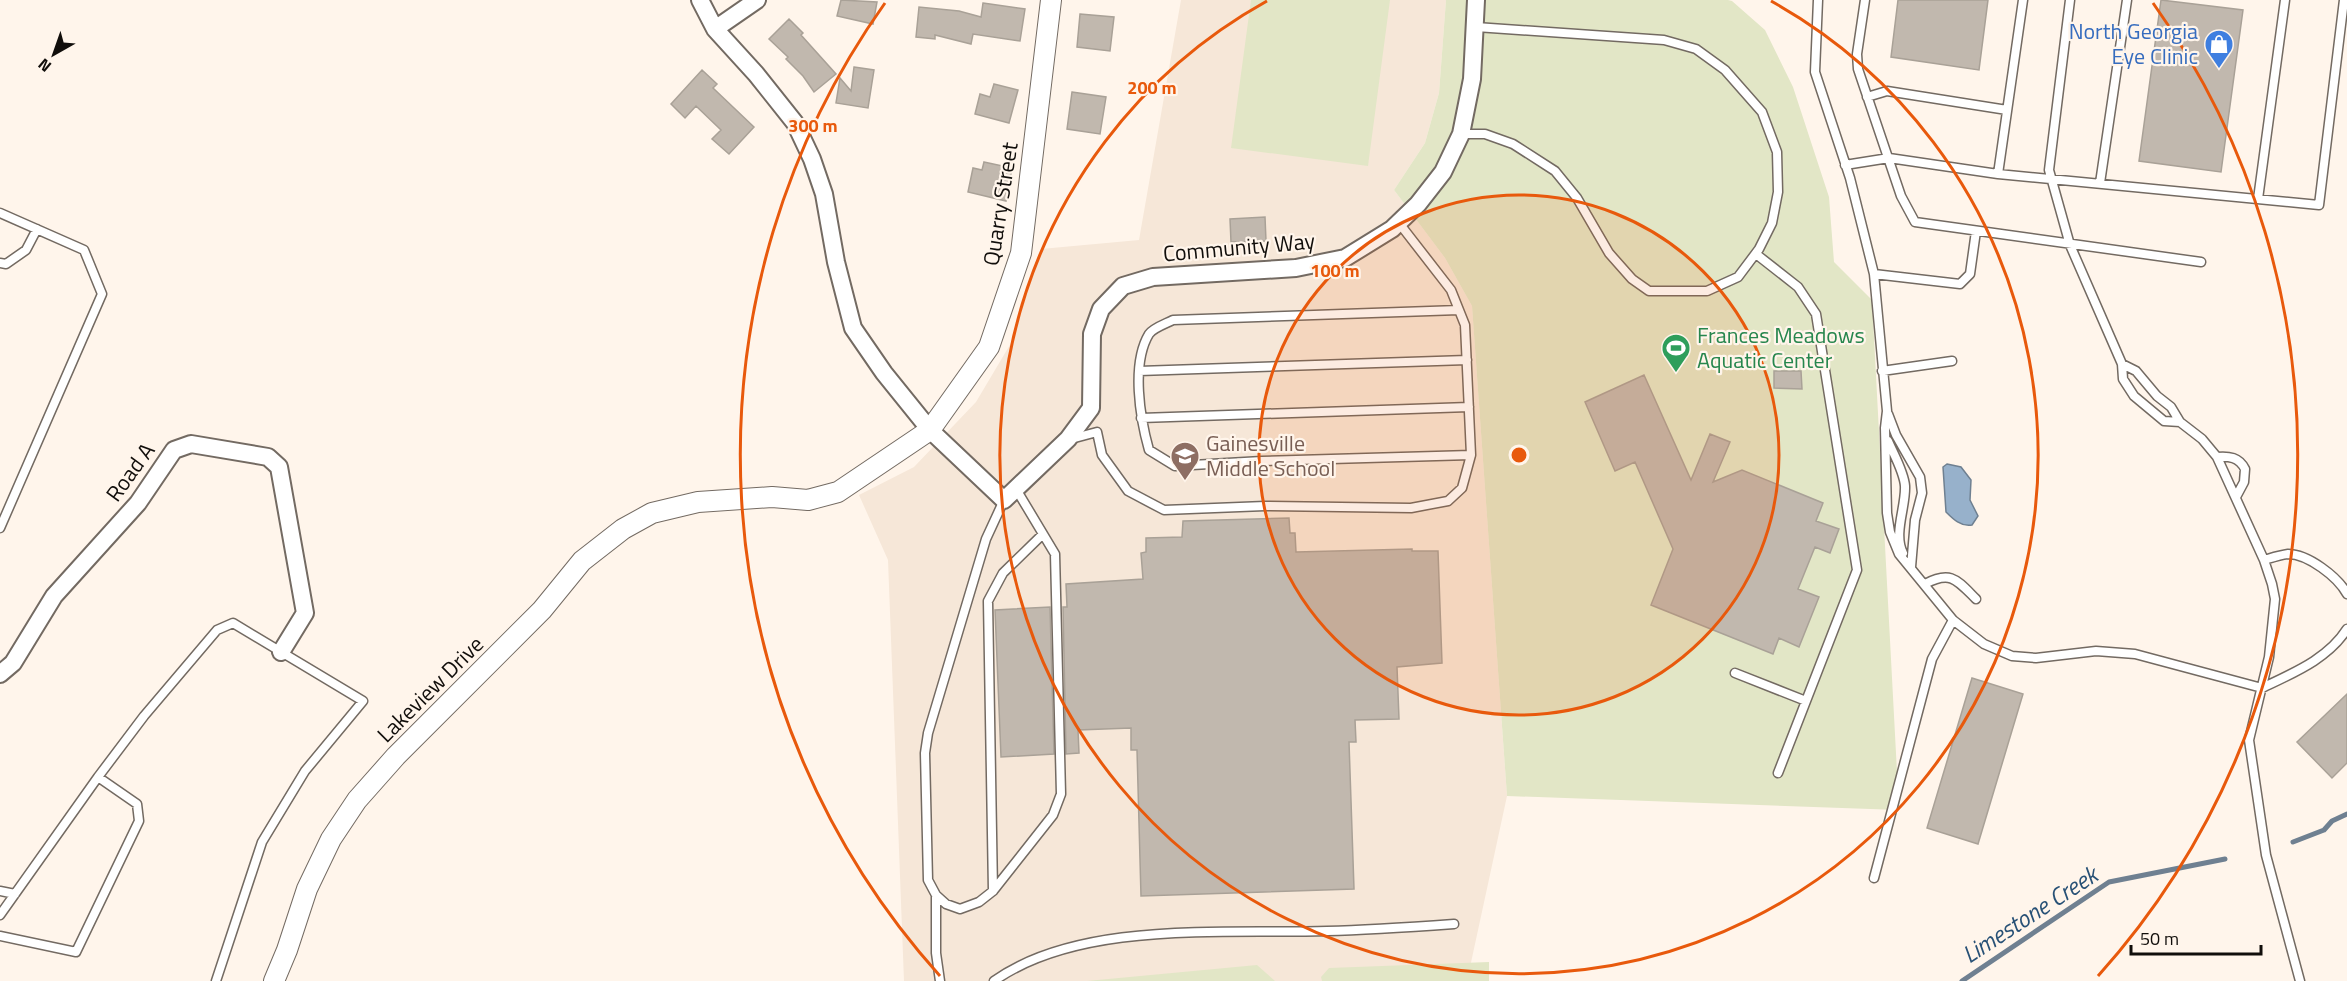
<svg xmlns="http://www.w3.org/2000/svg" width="2347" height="981" viewBox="0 0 2347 981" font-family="'Titillium Web',sans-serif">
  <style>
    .built { fill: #f6e7d8 }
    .green { fill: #e2e6c6 }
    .water { fill: #97b1cb; stroke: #6f8091; stroke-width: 1.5 }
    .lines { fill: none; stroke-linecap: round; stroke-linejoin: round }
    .stream { stroke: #6f8091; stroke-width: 5 }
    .building { fill: #c1b8ae; stroke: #a9a197; stroke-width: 1.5 }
    .service-casing { stroke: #736a62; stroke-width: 11 }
    .minor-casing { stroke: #736a62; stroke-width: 20 }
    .tertiary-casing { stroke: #736a62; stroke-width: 22 }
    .service { stroke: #fff; stroke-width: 8 }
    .minor { stroke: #fff; stroke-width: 16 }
    .tertiary { stroke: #fff; stroke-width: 20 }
    .ring { fill: none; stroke: #e8590c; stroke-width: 3 }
    .labels { text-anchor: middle; stroke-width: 4.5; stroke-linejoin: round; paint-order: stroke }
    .shop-label { font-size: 22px; fill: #366cbe; stroke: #fff5eb; text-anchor: end }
    .street-label { font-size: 22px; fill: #110e0b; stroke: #fff5eb }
    .leisure-label { font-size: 22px; fill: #27864d; stroke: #fff5eb; text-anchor: start }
    .education-label { font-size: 22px; fill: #785e54; stroke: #fff5eb; text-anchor: start }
    .water-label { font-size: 24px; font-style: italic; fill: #285176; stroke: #fff5eb }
    .centre { fill: #e8590c; stroke: #fff5eb; stroke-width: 3 }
    .ring-label { font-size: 18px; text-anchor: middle; font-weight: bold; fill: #e8590c; stroke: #fff5eb; stroke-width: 4.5; stroke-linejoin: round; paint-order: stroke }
  </style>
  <rect width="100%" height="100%" fill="#fff5eb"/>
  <path class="built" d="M1181,0H1446L1439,93L1425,143L1394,190L1445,258L1472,306L1507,796L1467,981H904L888,560L859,495L914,467L976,402L1011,343L1041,249L1139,240Z"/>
  <path class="green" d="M1251,0H1390L1368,166L1231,148Z
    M1446,0H1728L1732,1L1765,30L1793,87L1829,197L1834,262L1872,300L1899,810L1507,796L1472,306L1445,258L1394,190L1425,143L1439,93Z
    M1489,962V981H1322L1321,977L1329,968Z
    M1257,965L1275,981H1087Z"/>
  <path class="water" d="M1947,464L1961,467L1971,480L1970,500L1978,516L1972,525C1961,527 1953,519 1946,512L1943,467Z"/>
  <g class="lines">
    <path class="stream" d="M2293,842L2324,830L2332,821L2347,814
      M1962,981L2109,882L2225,859"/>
  </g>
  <path class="building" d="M841,0L877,2L873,24L837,16Z
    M1898,0H1988L1979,70L1891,57Z
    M2161,0L2243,10L2221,172L2139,161Z
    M983,3L1025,9L1020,41L973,34L971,44L935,35V39L916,37L919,7L959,11L981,17Z
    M1080,14L1114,17L1110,51L1077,47Z
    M789,19L803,33L801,35L836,74L814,92L803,76L786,59L788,57L769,39Z
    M854,67L874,70L868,108L836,103L840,78L851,91Z
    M702,70L717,84L713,88L754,127L729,154L712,139L721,130L696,106L685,118L671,104Z
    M994,84L1018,90L1009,123L975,114L980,94L990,97Z
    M1072,92L1106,97L1100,134L1067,129Z
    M984,162L1012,168L1006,201L968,192L973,168L982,170Z
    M1265,217L1266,241L1231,242L1230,219Z
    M1774,371H1801L1802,389L1774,388Z
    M1644,375L1691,480L1710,434L1730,442L1713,482L1742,470L1823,503L1816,521L1839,529L1830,553L1815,547L1798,589L1819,597L1799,647L1779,638L1773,654L1651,605L1673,549L1635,462L1615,471L1585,402Z
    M1289,518L1290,533H1295L1296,552L1412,549V551H1438L1442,663L1397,667L1399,719L1355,720L1356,742H1349L1354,889L1141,896L1137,750H1131V728L1078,730L1079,753L1066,754L1063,607H1067L1066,584L1143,579L1141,553L1146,552V538L1182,537L1183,521Z
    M1050,607L1054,754L1001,757L995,610Z
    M1972,678L2023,694L1978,844L1927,828Z
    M2347,694V763L2332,778L2297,742Z"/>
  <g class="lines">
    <g class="service-casing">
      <path id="service" d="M1818,0L1815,72L1850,178L1874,274L1960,284L1970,274L1976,231
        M1865,0L1857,54L1858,69L1901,196L1915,222L2201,262
        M2070,0L2049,170L2070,245L2122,364L2123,379L2134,396L2164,421L2180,422
        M1867,97L1887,91L2007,110
        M1461,134H1485L1513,144L1555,171L1577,198L1609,253L1632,279L1649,291H1707L1738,277L1759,249L1772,223L1778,192L1777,152L1762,112L1725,70L1696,49L1664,40L1476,27
        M1845,165L1889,158L1998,174L2023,0
        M1998,174L2319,205L2344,0
        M2100,183L2127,0
        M2258,199L2285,0
        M0,213L84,250L102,294L0,528
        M1756,254L1798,287L1816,314L1857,570L1778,773
        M0,263L6,264L26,250L37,229
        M1874,274L1887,411L1885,428L1887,513L1890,532L1899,554L1953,620
        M1459,310L1173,320C1165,324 1153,328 1149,334C1131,364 1140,418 1149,450L1175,466L1262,461L1471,455
        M2122,364L2136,371L2157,396L2171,407L2180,422L2202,439L2217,457L2264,560L2272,584L2275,599L2269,657L2249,740L2266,855L2300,981
        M1139,371L1467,360
        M1882,371L1952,361
        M1888,414L1896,435L1920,477L1922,493L1915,520L1911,567
        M1141,418L1469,407
        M1071,439L1097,432L1102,455L1128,491L1164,510L1265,506L1411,508L1448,501L1462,488L1471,455L1465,325L1451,290L1399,223
        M1888,441C1894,455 1904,472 1905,486C1906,507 1893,534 1903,553
        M2217,457C2229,456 2239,457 2245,469L2244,482L2236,497
        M1004,500L986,539L928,733L925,753L928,880L936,895L946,904L960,909L979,902L993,891L1053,815L1061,794L1055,554L1016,489
        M2264,560C2271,558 2280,555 2288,554C2308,554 2338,577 2347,594
        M1925,584C1951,570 1957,580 1976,599
        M1735,673L1806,701
        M1874,878L1932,659L1953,620L1984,644L2012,656L2036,658L2096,651L2135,654L2262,688C2293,673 2328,659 2347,629
        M0,891L15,894
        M993,891L988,601L1003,573L1043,534
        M936,895V953L940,981
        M0,915L98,777L144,716L217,630L233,623L363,701L305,771L262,842L216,981
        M0,936L76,952L139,821L137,804L98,777
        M994,981C1080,920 1226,934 1327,931C1369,930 1412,927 1454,924"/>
    </g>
    <g class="minor-casing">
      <path id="minor" d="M700,0L715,29L756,74L795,123L812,159L824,194L836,262L853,328L884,373L930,430L1004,500L1068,439L1091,408L1092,334L1101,309L1123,286L1153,277L1296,268L1345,258L1392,229L1418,204L1443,172L1461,134L1472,79L1476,0
        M715,29L757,0
        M0,674L13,663L54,596L138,503L174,450L191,444L268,457L279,467L305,613L281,652"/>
    </g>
    <g class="tertiary-casing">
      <path id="tertiary" d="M274,981L287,950L307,889L331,839L357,800L396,756L542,610L582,561L623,529L652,513L698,502L772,497L808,500L838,492L930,430L989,347L1021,253L1051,0"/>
    </g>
    <use href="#service" class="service"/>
    <use href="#minor" class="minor"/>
    <use href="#tertiary" class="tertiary"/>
  </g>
  <circle cx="1519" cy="455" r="260" fill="#e8590c" fill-opacity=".12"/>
  <g class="ring">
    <circle cx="1519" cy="455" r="260"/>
    <path d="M1771 1A519 519 0 1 1 1267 1"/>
    <path d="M940 976A779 779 0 0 1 885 3M2153 3A779 779 0 0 1 2098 976"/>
  </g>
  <defs>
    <g id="shop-pin" transform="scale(1.5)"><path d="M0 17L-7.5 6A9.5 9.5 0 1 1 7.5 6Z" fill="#3f7fe0" stroke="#fff5eb"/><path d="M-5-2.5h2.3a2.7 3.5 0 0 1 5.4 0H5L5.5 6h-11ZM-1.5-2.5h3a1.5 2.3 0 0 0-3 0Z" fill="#fff"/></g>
    <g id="stadium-pin" transform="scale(1.5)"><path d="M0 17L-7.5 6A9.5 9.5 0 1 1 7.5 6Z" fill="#2e9e5b" stroke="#fff5eb"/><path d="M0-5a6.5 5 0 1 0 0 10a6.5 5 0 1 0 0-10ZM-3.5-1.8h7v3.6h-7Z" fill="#fff"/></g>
    <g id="school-pin" transform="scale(1.5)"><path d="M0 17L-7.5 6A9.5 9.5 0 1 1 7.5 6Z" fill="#8d6e63" stroke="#fff5eb"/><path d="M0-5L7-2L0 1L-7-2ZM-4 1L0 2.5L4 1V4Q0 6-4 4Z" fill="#fff"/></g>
  </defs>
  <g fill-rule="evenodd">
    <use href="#shop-pin" x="2219" y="44"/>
    <use href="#stadium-pin" x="1676" y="348"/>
    <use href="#school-pin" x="1185" y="456"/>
  </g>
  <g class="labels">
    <g class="shop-label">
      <text x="2198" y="39">North Georgia<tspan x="2198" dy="25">Eye Clinic</tspan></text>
    </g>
    <g class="street-label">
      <text transform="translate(1000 204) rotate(-81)" y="8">Quarry Street</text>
      <text transform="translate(1239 247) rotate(-5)" y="8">Community Way</text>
      <text transform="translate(130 472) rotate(-54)" y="8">Road A</text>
      <text transform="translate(430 689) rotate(-45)" y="8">Lakeview Drive</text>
    </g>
    <g class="leisure-label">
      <text x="1697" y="343">Frances Meadows<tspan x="1697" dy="25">Aquatic Center</tspan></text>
    </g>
    <g class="education-label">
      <text x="1206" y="451">Gainesville<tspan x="1206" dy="25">Middle School</tspan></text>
    </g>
    <g class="water-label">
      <text transform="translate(2030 915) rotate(-33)" y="8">Limestone Creek</text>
    </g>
  </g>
  <circle cx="1519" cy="455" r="9" class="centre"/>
  <g class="ring-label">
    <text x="1152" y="94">200 m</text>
    <text x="813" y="132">300 m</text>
    <text x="1335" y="277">100 m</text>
  </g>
  <g transform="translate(54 54) rotate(220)" stroke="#fff5eb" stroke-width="4.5" paint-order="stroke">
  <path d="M0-4.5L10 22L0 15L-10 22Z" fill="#110e0b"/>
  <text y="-9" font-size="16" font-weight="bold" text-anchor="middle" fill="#110e0b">N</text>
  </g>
  <path d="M2131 945v9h130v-9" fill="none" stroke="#110e0b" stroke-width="3"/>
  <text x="2140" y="945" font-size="18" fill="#110e0b" stroke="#fff5eb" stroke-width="4.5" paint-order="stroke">50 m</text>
</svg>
